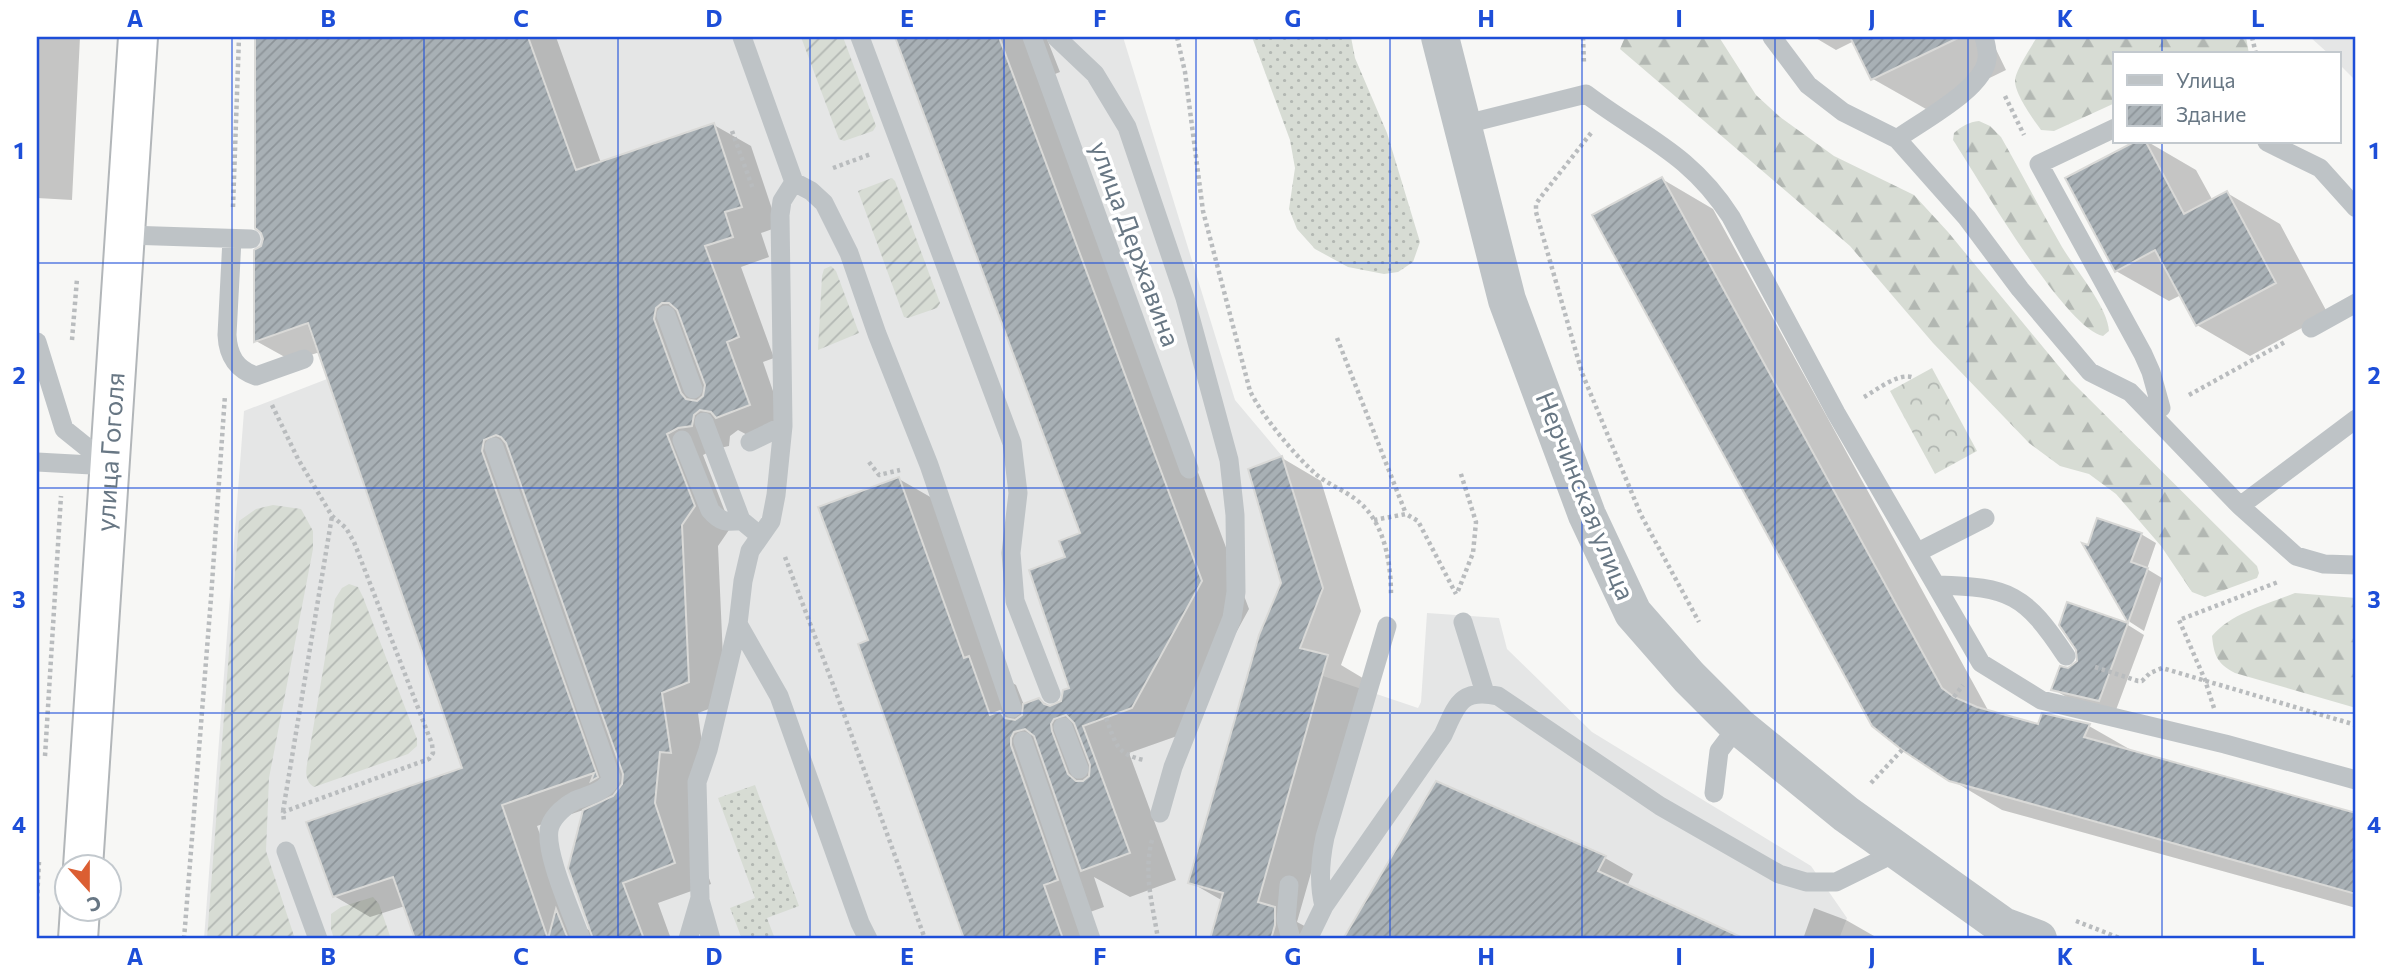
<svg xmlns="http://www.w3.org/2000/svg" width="2393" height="976" viewBox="0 0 2393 976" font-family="Commissioner,sans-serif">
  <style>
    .built { fill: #e5e6e6 }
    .grass { fill: url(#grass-dots) }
    .forest { fill: url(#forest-firs) }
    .park { fill: url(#park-crowns) }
    .garden { fill: url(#garden-furrows) }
    .shadow { fill: #0003; fill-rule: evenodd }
    .building { fill: url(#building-hatch); stroke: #d9d9d7; stroke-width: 2; fill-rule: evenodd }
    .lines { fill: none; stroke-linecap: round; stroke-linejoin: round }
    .trunk-casing { stroke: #b2b6b9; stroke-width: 42 }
    .path { stroke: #b9bcbe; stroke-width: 4.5; stroke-dasharray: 3.5 3.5; stroke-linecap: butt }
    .service { stroke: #bec3c6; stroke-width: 19 }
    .tertiary { stroke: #bec3c6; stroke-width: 38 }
    .trunk { stroke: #fff; stroke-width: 38 }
    .grid { fill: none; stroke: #1d4ed8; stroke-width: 2; stroke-opacity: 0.55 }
    .labels { text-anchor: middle; stroke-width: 7; stroke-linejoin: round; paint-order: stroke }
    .street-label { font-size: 26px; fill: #687784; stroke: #fff }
    .neatline { fill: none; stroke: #1d4ed8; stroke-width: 2.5 }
    .grid-label { font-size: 23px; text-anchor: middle; font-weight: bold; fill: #1d4ed8 }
  </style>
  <defs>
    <pattern id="grass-dots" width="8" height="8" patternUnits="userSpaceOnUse" patternTransform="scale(1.75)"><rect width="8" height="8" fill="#d7dcd4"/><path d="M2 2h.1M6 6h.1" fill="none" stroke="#b2b7b2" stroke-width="1.8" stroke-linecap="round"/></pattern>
    <pattern id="forest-firs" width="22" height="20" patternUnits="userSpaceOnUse" patternTransform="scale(1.75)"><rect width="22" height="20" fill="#d7dcd4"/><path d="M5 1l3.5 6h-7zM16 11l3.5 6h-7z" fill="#b2b7b2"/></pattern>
    <pattern id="park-crowns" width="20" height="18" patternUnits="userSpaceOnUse" patternTransform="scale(1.75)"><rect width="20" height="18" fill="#d7dcd4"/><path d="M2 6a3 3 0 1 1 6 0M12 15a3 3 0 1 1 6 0" fill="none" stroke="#b2b7b2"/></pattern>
    <pattern id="garden-furrows" width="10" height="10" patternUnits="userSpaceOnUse" patternTransform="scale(1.75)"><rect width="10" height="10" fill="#d7dcd4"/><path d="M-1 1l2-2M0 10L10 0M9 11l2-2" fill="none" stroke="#b2b7b2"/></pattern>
    <pattern id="building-hatch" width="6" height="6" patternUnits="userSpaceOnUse" patternTransform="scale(1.75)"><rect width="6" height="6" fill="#a8b0b5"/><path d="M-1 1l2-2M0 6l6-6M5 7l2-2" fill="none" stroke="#8d9499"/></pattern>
  </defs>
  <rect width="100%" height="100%" fill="#f7f7f5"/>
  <path class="built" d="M255,37H1123L1235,400L1282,456L1323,588L1301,647L1328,655L1323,676L1418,708L1421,702L1427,613L1499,618L1507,649L1592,732L1811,866L1847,918L1839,939H204L244,411L327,379L307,324L254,342Z
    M2310,37H2356V81L2339,64V54H2329Z"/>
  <path class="grass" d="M1252,37H1351L1355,58L1387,133L1420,242L1413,262L1398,272L1384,274L1348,267L1315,249L1297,229L1289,209L1295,168L1290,140Z
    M755,785L799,906L767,918L775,939H742L730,908L755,898L718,798Z"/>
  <path class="forest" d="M1625,37H1719L1756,95L1780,117L1834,156L1914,195L1948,232L2071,381L2257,566L2259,573L2257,578L2205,597L2192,592L2161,546L2116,494L2089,474L2060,466L2029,443L1933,343L1850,246L1620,49Z
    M2037,37H2246L2249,54H2115V103L2054,131L2041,130C2033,119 2015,94 2015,81C2015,71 2031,47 2037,37Z
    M1979,121L1990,126L2001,137C2022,174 2041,211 2062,247C2075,269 2108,307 2109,331L2103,336C2064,328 1978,178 1953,140L1954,133C1962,126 1969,122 1979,121Z
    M2295,593L2356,598V708L2235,673C2217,664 2214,655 2212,636C2231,613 2268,604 2295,593Z"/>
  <path class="park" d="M1932,368L1977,451L1935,474L1890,391Z"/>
  <path class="garden" d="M801,37H843L876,126L873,131L844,141L839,139Z
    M892,178L895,181L940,303L937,308L908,318L904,317L858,191Z
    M831,266L836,271L859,333L818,350L822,276L824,269Z
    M273,505L301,509L313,531V549L269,778L266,851L295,939H207L239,521L256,509Z
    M349,584L358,587L363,597L417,739V746L408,754L314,787C302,779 307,766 309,753L335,599L342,588Z
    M373,897L379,904L391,939H334L331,929V914L341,907Z"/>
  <path class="shadow" d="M37,37H80L72,200L37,198Z
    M257,37H556L601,163L714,125L751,146L778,227L761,233L769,257L741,267L774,358L763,362L785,426L753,438L738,430L730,436L729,446L715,449L703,455L731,527L718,546L725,703L698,713L706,773L691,825L711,884L658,903L671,939H417L405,906L370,917L334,896L464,769L320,352L292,361L256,341L262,247L265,239L263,232L256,227ZM586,809L594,933L570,919L537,826Z
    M896,37H1043L1047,39L1060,72L1050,76L1249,609L1180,735L1129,753L1176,880L1130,897L1094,877L1104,907L1090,912L1100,939H965L860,645L870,641L899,479L946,506L1009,681L1016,685L1024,705L1039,700L1052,707H1057L1072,689L1068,558L1082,534Z
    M1814,37H1990L2006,70L1926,109L1873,79L1854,41L1836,50Z
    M2138,142H2148L2196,170L2213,201L2227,193L2280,224L2328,314L2250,356L2197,325L2181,295L2169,301L2116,271L2068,179Z
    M1662,179L1713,209L1989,712L2039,726H2089L2138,754L2356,815V908L2002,810L1950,779Z
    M1282,458L1321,481L1361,611L1341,665L1366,680L1297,922L1314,931L1313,939H1212L1223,901L1190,882L1283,583Z
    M2141,534L2156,543L2147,569L2162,578L2144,631L2130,622L2086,547Z
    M2068,604L2128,625L2144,635L2116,710L2070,699L2053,689L2068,670L2079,661Z
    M1437,784L1605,858L1633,874L1627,886L1741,939H1345Z
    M1814,908L1846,920L1874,936L1873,939H1803Z"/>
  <path class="building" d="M255,37H528L576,170L714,123L742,207L725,212L733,237L705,246L739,337L727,342L750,405L716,418L711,412L700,410L694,415L692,426L678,428L667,434L695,506L682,525L689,682L662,693L671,753L660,752L655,803L675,863L623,883L644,939H593L568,868L583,810L613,796L622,784L623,774L506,443L501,437L496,435L484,440L482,451L598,777L591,781L594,773L502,805L548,939L556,909L568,939H415L393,877L333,897L306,822L462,768L308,323L254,342V250L261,246L263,239L261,233L255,228ZM662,303H669L677,310L705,385L703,396L697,401L686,399L681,393L654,319L656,308Z
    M895,37H999L1202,581L1132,708L1083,726L1130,853L1081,871L1034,736L1025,729L1014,732L1011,738V745L1058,880L1044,885L1063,939H964L858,644L868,640L818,507L899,477L964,658L969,656L990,715L1000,711L1005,718L1015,720L1022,715L1023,704L1039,698L1044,704L1050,706L1061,701L1063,690L1069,688L1029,570L1065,557L1059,541L1080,533ZM1066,715L1074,723L1090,765L1089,776L1083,781H1076L1068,774L1052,731L1051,724L1054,719Z
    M1850,37H1960L1871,80Z
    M2134,142H2146L2184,214L2227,191L2276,283L2196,326L2155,250L2115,272L2065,178Z
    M1662,177L1942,688L1954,697L1977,707L2038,724L2042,713L2090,724L2084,737L2356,813V894L1949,781L1902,750L1872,726L1592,215Z
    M1282,456L1323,588L1300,648L1328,655L1258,902L1275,907V925L1271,939H1210L1223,893L1188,883L1259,635L1281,583L1248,469Z
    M2097,518L2142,533L2131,562L2148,568L2128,623L2082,543L2088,545Z
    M2067,602L2128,623L2099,701L2051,690L2060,666L2068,668L2077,661L2076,650L2059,625Z
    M1436,781L1606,856L1598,871L1745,939H1343Z"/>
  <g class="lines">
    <g class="trunk-casing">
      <g id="trunk">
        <path id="s1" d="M83,867L138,37"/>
        <path d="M78,939L80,909"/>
      </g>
    </g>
    <path class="path" d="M1177,37L1185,72L1203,211L1250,391C1262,416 1296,457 1317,475C1328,484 1343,490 1354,498C1384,519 1391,561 1391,595
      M1583,37L1584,64
      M2252,37L2256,54
      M2005,96L2024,135
      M732,131L753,189
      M1591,133L1540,198L1536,204V212L1582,373L1641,515L1699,622
      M833,168L871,154
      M233,207L239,37
      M1337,338L1406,514
      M72,340L77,279
      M2189,395L2285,342
      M1864,397C1877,390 1900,371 1914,378
      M272,405L298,459L332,516L346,528L354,542L432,744L433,753L429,759L283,812L284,821
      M869,462L879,475L900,470
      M1374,520L1406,514L1418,521L1456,594
      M785,557L837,695L925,939
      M1458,591L1473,553L1476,522L1460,471
      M2095,667L2138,681H2142L2150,673L2162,668L2356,725
      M1954,697L1963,685
      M2214,708L2205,680L2179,620L2278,582
      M1106,718C1116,743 1115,754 1144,760
      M45,756L61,496
      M1871,783L1902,750
      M283,811L332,516
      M1152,840C1143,874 1153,906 1158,939
      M37,900L39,862
      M2076,921L2122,939
      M184,939L211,598L225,395"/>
    <path class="service" d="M860,37L1012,443L1018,493L1011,553L1015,601L1051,694
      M1032,37L1189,469
      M1056,37L1095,74L1127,127L1185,298L1229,460L1235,515L1236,592L1232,618L1173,767L1160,813
      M1772,37L1808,85L1843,112L1897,139L1967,218L2020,289L2090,372L2130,392L2240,506L2296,556L2324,564L2356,565
      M1462,125L1586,94C1643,137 1690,153 1731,217L1836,413L1981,663L2041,700L2225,744L2356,780
      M2115,128L2039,164L2143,354L2151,372L2161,408L2151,413
      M1897,139C1920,122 1984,89 1987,59C1988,52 1986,44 1984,37
      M2267,142L2320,168L2356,208
      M794,182L811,191L824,203L849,253L877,334L929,465L1012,708
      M127,235L251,239
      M232,239L227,335C228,356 236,369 256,376L304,359
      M666,315L693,389
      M2311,328L2356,303
      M37,342L64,429L110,466
      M704,422L741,520L759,535
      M682,440L710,510C720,522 727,523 741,520
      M750,442L783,426
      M494,447L611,778C606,792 589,795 576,800C566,805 554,815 550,826C542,848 573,916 581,939
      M37,462L110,466
      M2240,506L2356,419
      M1918,552L1985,518
      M1937,585C2010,587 2025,594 2066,656
      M1463,622L1485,693
      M738,624L779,696L860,923L868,939
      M1063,727L1079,769
      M1023,741L1091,939
      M1714,793L1719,751L1738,726
      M286,851L318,939
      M1289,885L1286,920L1291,939
      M700,900L711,939
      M1324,906C1318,883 1320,861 1325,837L1387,626
      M688,939L700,898L697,782L708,750L738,624L743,581L750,551L771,521L776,495L783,426L780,215L782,201L794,182L742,37
      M1308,939L1324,906L1443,735C1457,705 1460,688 1498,696L1660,806L1779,874L1806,882H1836L1897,852"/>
    <path class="tertiary" d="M1440,37L1507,300L1587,515L1633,613L1689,677L1738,726L1846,814L2003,926L2038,939"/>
    <use href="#trunk" class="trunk"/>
  </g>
  <path class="grid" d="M232,37V939M424,37V939M618,37V939M810,37V939M1004,37V939M1196,37V939M1390,37V939M1582,37V939M1775,37V939M1968,37V939M2162,37V54M2162,142V939M37,263H2356M37,488H2356M37,713H2356"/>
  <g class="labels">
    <g class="street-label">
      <text transform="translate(1135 244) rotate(70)" y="9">улица Державина</text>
      <text dy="9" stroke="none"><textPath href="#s1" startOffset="416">улица Гоголя</textPath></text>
      <text transform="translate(1585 496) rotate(68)" y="9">Нерчинская улица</text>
    </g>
  </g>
  <rect width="2393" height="976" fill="none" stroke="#ffffff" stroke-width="77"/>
  <rect x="2113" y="52" width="228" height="91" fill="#ffffff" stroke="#c3c9ce" stroke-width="2"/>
  <rect x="2127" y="75" width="35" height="10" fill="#bec3c6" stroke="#c3c9ce" stroke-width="2"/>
  <text x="2176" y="88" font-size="21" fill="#687784">Улица</text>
  <rect x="2127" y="105" width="35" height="21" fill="url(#building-hatch)" stroke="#c3c9ce" stroke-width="2"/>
  <text x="2176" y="122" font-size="21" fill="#687784">Здание</text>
  <g transform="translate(88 888) rotate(159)"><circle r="33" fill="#ffffff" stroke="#c3c9ce" stroke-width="2"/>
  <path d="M0-5L12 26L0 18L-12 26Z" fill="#db5e32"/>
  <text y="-10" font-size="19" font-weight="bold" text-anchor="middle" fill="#687784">С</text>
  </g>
  <rect x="38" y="38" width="2316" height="899" class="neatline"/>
  <g class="grid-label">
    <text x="135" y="27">A</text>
    <text x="328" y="27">B</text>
    <text x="521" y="27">C</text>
    <text x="714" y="27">D</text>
    <text x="907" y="27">E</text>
    <text x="1100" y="27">F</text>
    <text x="1293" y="27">G</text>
    <text x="1486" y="27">H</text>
    <text x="1679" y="27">I</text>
    <text x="1872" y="27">J</text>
    <text x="2065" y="27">K</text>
    <text x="2258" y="27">L</text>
    <text x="19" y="159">1</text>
    <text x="2374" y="159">1</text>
    <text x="19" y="384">2</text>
    <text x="2374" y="384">2</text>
    <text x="19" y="608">3</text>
    <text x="2374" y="608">3</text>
    <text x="19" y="833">4</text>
    <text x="2374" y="833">4</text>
    <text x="135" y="965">A</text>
    <text x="328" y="965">B</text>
    <text x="521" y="965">C</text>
    <text x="714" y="965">D</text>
    <text x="907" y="965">E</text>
    <text x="1100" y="965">F</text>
    <text x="1293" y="965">G</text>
    <text x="1486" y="965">H</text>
    <text x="1679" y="965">I</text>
    <text x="1872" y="965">J</text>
    <text x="2065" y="965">K</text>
    <text x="2258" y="965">L</text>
  </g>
</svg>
